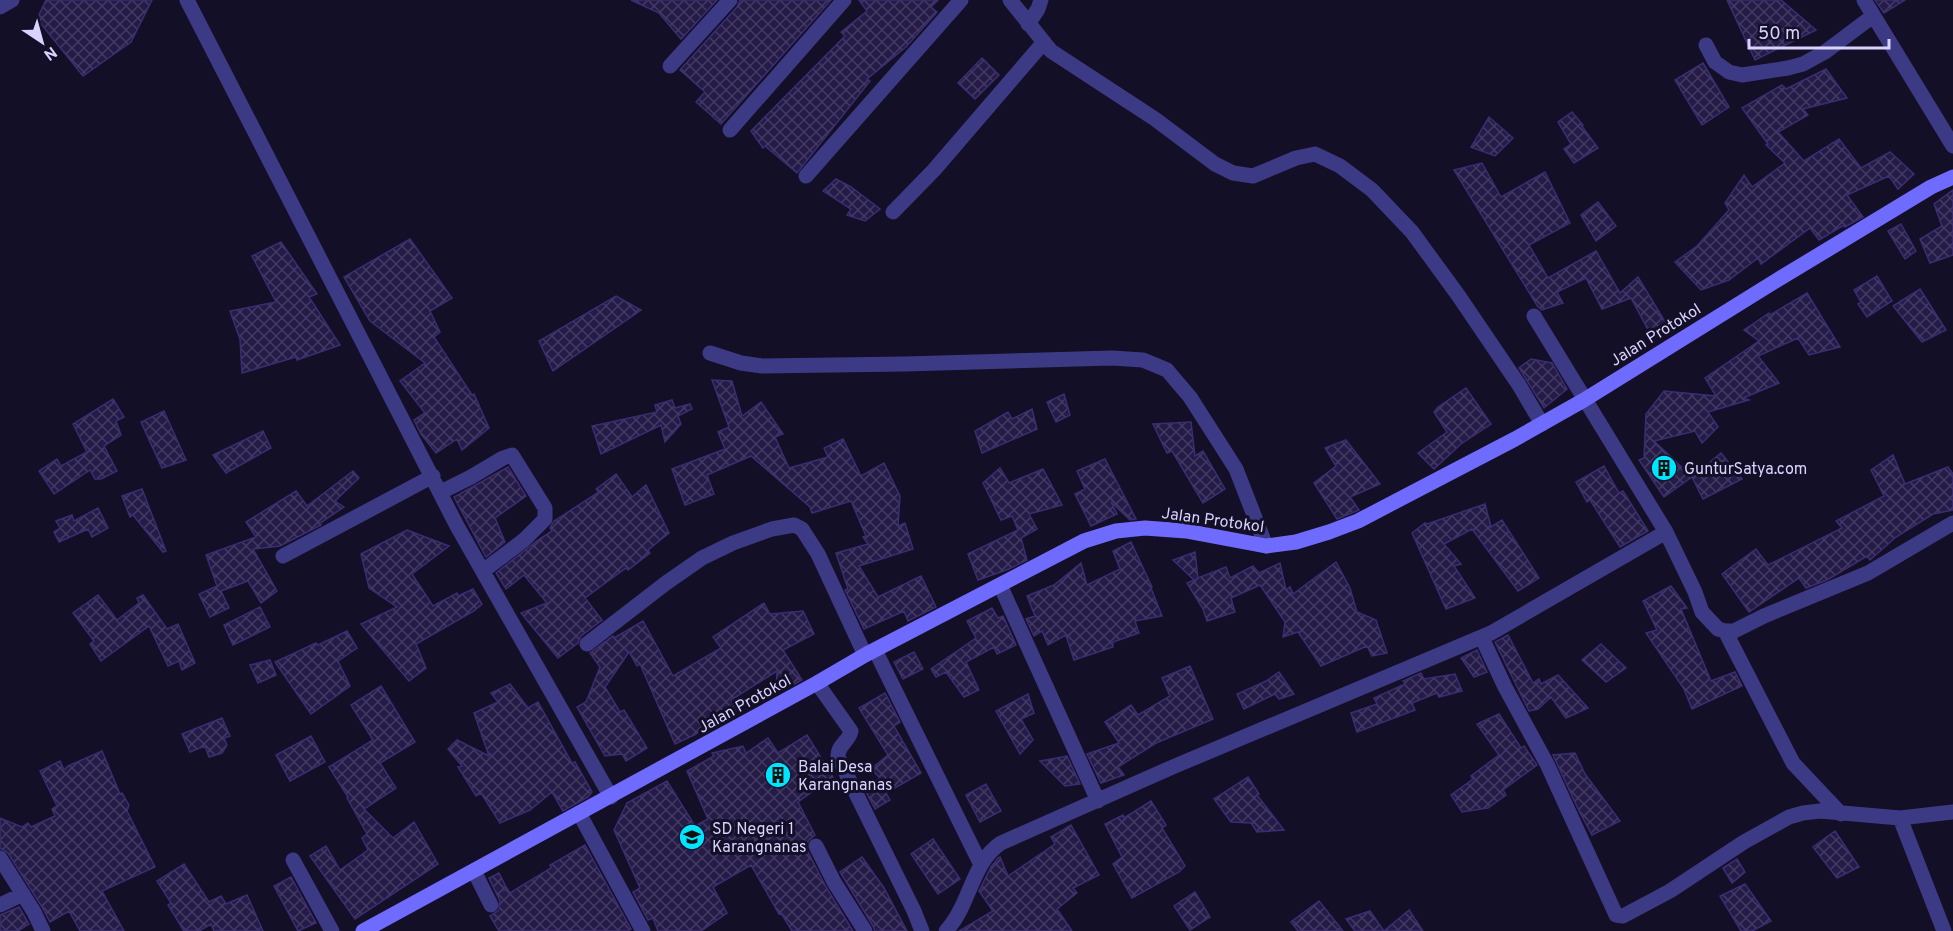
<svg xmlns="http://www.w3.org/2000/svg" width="1953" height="931" viewBox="0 0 1953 931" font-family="Overpass,sans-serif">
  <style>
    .building { fill: url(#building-cross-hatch); stroke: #3b2d73; stroke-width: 1.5 }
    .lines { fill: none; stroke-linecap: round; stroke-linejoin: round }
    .street { stroke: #3d3a85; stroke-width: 15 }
    .secondary { stroke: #6f6bff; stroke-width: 15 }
    .labels { text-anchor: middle; stroke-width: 6; stroke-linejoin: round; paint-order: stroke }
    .street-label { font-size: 16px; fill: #d9d4ff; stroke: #130f26 }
    .poi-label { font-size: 16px; fill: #d9d4ff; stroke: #130f26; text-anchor: start }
  </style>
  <defs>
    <pattern id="building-cross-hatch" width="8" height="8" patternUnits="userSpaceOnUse" patternTransform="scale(1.5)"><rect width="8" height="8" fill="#241b47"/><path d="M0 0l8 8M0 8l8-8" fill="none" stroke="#433b63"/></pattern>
  </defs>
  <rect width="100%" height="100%" fill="#130f26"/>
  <path class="building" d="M46,0H152L131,42L83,76L37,19Z
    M631,0H717L681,39L659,13Z
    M740,0H831L721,124L696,102L705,92L680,70L737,7Z
    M859,0H938L931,7L937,12L906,47L867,79L870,81L797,173L765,146L763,148L751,131L845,36L841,32L867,11Z
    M1727,0H1781L1816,30L1755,60Z
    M1875,0H1905L1884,13Z
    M982,58L999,75L975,99L958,83Z
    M1703,63L1729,107L1702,125L1675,80Z
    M1826,69L1847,98L1803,109L1808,115L1778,132L1804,161L1839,139L1861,168L1890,152L1914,174L1898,189L1889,176L1847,195L1863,217L1845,227L1844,225L1819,240L1810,228L1761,264L1758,258L1729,280L1701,290L1675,262L1697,246L1729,210L1725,203L1744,175L1752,187L1785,163L1766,145L1768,144L1742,108L1782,85L1786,89Z
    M1572,112L1583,125H1581L1598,148L1574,163L1564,149L1571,144L1558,122Z
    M1489,117L1513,138L1495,156L1471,147Z
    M1482,163L1501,197L1545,172L1570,223L1529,245L1548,278L1596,251L1620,293L1638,277L1670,330L1653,339L1631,298L1602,309L1586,278L1557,292L1563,303L1542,310L1538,307L1454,170Z
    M836,179L851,187L880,209L865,221L847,215L851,209L823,191Z
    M1953,190V255L1930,263L1920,239L1942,226L1934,204Z
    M1598,202L1616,226L1596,241L1581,215Z
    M1901,224L1916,251L1905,259L1888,231Z
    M410,239L452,298L430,311L440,332L434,337L472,395L474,394L489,428L462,450L457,439L436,453L421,434L414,420L425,413L400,381L425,363L370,321L344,277Z
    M281,242L317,294L309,297L340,345L297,360L296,357L242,373L240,339L230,311L276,302L252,256Z
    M1877,276L1892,301L1867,317L1858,304L1861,302L1854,290Z
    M1920,289L1946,330L1922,342L1893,306Z
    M1807,293L1840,347L1809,355L1798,338L1758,356L1779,383L1743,398L1749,400L1708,412L1718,427L1702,443L1695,431L1654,441L1692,477L1664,497L1639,460L1644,458L1646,414L1664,391L1716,396L1705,378L1759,341L1744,330L1769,313L1770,315Z
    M616,296L641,310L553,371L539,341Z
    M1531,359L1552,363L1567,389L1544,408L1519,368Z
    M712,380L732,381L742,416L761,402L783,434L775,437L789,468L828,457L824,448L843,439L861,476L884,463L900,496L898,526L905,523L913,549L859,566L878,597L921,576L936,607L908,621L904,611L864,629L845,590L848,589L836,553L868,544L863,537L866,536L851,501L812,513L810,507L751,456L707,475L714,494L685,505L672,469L725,449L718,432L729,427Z
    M1466,388L1491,424L1461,444L1434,469L1418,453L1447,432L1434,412L1438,407Z
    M1064,394L1070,415L1056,422L1047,402Z
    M113,399L124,417L116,421L121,435L104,446L117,471L101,479H95L90,470L54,494L39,471L57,459L61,466L87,452L73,424Z
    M672,400L675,408L690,404L692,409L678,416L681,424L665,442L661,425L601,454L592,426L657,412L655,405Z
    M1032,409L1037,429L982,453L975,431L1008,412L1012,419Z
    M164,411L186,460L162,468L141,422Z
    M1191,422L1195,456L1203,451L1225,489L1203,503L1172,451L1167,453L1153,424Z
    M263,431L271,448L226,473L213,455Z
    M1346,440L1380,484L1350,497L1359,510L1337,519L1314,483L1336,466L1325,448Z
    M1721,453L1742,479L1703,499L1692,477Z
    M1893,455L1905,484L1948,467L1953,474V510L1933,514L1896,537L1870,560L1867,556L1827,580L1806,588L1799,578L1749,612L1722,574L1756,549L1768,565L1842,528L1836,521L1884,496L1871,470Z
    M1105,459L1136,519L1130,520L1111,502L1117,514L1091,526L1075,494L1085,489L1077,471Z
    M1604,466L1619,493L1623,491L1648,531L1620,547L1590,500L1587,502L1576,482Z
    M508,467L526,496L495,518L505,542L486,557L454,497Z
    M1000,468L1009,483L1043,469L1062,505L1029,514L1037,529L1021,538L1027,560L1009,569L978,580L968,554L1018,530L1012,516L1001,520L983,483Z
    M353,471L359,478L335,501L344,507L319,524L321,525L280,546L253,549L277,591L261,603L248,581L221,591L229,608L210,617L199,594L217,586L206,555L256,537L246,522L296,491L307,506Z
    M616,474L632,497L646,485L669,533L648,550L650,553L628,570L626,568L585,598L602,620L581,636L578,643L558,658L521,613L547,603L524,575L506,589L496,573L538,540L552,531L550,528L554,521L599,492L596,489Z
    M142,489L166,551L163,552L133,515L130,517L122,496Z
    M1485,504L1491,527L1502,520L1539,578L1518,591L1472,529L1444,544L1461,564L1454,566L1475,598L1446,609L1412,533L1425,523L1427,524Z
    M98,508L108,528L92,537L88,529L59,542L54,532L60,528L56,521L72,515L74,521Z
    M407,530L449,546L412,574L433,606L457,593L458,596L473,589L482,604L474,611L416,644L426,668L409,681L361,624L397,607L369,588L361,554Z
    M1131,542L1152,587L1151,588L1162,616L1135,621L1139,633L1113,642V647L1074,660L1066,635L1048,645L1042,631L1034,636L1026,619L1035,616L1027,596L1054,585L1081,563L1087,585L1120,569L1113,551Z
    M1195,552L1198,578L1226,567L1230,578L1253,566L1259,573L1280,563L1286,590L1290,587L1293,594L1336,562L1350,588L1357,612L1376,620L1387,653L1372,656L1367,646L1321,666L1298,632L1283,637L1285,622L1260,585L1231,598L1235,612L1207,621L1203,609L1187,583L1194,580L1173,560Z
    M1671,586L1687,608L1681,609L1711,681L1735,672L1742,686L1692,709L1684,689L1646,633L1657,630L1643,601Z
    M98,595L117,620L139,603L137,598L143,595L167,629L178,624L195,663L182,670L179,661L168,666L149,626L101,661L90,644L94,641L73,613Z
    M764,603L770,614L803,611L814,634L783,650L802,680L776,694L777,671L731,700L737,710L694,735L675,744L640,664L637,666L629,652L605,687L620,712L624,710L647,748L626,761L622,754L605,756L577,707L586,702L600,667L590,653L613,636L614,638L643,621L673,676L721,648L713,637Z
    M260,607L270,627L233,645L224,625Z
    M992,608L998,618L1003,616L1016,645L997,654L994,647L966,662L979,690L964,697L946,672L936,677L931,669L976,638L967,621Z
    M347,631L357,648L338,661L350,686L311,714L275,662L316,643L318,645Z
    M1508,635L1533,683L1539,679L1541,684L1558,675L1588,708L1566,718L1551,697L1538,709L1529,711L1495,642Z
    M1601,644L1626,668L1606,682L1582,660Z
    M1477,650L1487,672L1474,677L1461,658Z
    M914,652L923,669L903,679L894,662Z
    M270,660L276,675L258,683L250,665Z
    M1190,666L1213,719L1156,743L1118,767L1124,775L1101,783L1087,754L1119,743L1105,722L1131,705L1138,715L1170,696L1162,678Z
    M1279,672L1294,694L1279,699L1275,694L1244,709L1237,694L1266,681Z
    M1421,673L1424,679L1455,674L1462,691L1439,697L1437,693L1412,703L1415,710L1357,732L1351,713L1377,704L1374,698L1405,684L1403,681Z
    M510,684L528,708L538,702L572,763L575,762L592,792L588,797L563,811L552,792L530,810L500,823L481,793L476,796L458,767L462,766L448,749L457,740L489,756L474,713L498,702L491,693Z
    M381,686L415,742L380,763L396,788L364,809L393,838L414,822L438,864L355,919L310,856L326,846L340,870L368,850L362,838L367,834L347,798L348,797L329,767L373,740L351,705Z
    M885,693L900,722L894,726L921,773L886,793L890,800L875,809L864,788L880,778L871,769L888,755L859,708Z
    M1028,694L1034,713L1021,719L1033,740L1020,754L996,711Z
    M1499,714L1521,748L1524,746L1537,765L1503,790L1506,795L1488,808L1462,812L1451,795L1473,779L1471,776L1499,755L1477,724Z
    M222,718L230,736L224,738L227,745L222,753L209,757L205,746L190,752L182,734Z
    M807,735L833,777L798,802L815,835L808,841L807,850L826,887L853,931H792L781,913L779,914L751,865L713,887L727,913L701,931H658L653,918L648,920L633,892L640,888L614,830L627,803L667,781L695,826L708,819L687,771L714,756L712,753L743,746L746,753L768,738L778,753Z
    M311,736L325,762L290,781L276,755Z
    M102,751L120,794L122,793L129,805L127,811L155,867L102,891L124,931H80L69,911L50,922L42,907L8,853L0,848V818L22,827L28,823L31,827L55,816L52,809L57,806L40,771L60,761L64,770L68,766Z
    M1575,753L1585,774L1620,821L1592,835L1580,813L1553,755Z
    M1067,756L1080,784L1065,786L1040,761Z
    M1248,777L1259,794L1257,795L1284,830L1257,832L1251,823L1231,822L1214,799Z
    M986,784L1001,811L980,822L966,795Z
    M1151,801L1166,825L1162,828L1185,866L1179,872L1132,898L1113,864L1122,857L1105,824L1123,815L1124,818Z
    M1071,825L1099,875L1073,888L1077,893L1057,909L1072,931H959L993,911L979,891L991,867L998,858L1000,857L1008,876L1055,844L1051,837Z
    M1835,831L1859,867L1837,878L1813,847Z
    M933,839L960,879L938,894L911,854Z
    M585,845L631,929L628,931H499L490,916L499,910L500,901L489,878L499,873L506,887L503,891L507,888L510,893L551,868L550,865Z
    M862,857L884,888L907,931H875L873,926L840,872Z
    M1737,859L1745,872L1732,883L1723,868Z
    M184,864L209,902L221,896L226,904L247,895L263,931H214L211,924L199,931H184L168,905L171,903L157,881Z
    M291,877L316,923L298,931L274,886Z
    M1745,884L1771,921L1752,931H1741L1720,896Z
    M1195,892L1210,917L1190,930L1174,906Z
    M1319,901L1343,931H1298L1291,922Z
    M19,907L29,924L18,931H0V915Z
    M1409,910L1423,931H1384Z
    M1370,911L1384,931H1355L1346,919Z"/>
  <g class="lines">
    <path class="street" d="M187,0L457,526L611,797
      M1010,0L1051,51L1155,119L1215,164L1233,173L1253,176L1296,158L1315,154L1340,166L1372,190L1412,232L1458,295L1519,385L1542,424
      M1864,0L1953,146
      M0,7L12,0
      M1028,24L1038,9L1041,0
      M1706,45L1715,62L1729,72L1742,75L1788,68L1803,64L1825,52L1873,16
      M670,66L730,0
      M730,130L844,0
      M806,176L961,0
      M893,212L934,170L1044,42
      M710,353L741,363L762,366L905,364L1112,358L1143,360L1167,370L1190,397L1236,469L1266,546
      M441,492L471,477L503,458L512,455L545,508V519L524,540L483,571
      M1666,532L1695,592L1702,612L1718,629L1725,631H1734L1764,616L1868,573L1953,523
      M283,556L433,476
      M1000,585L1098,801
      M1725,631L1793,763L1841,814
      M1482,638L1505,687L1547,764L1616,915L1623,916L1670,891L1744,842L1789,817L1803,813L1820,811L1900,818L1953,812
      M587,644L666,583L702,558L733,543L772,529L794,525L802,529L818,554L865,655
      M875,650L981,865
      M817,683L851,731C849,742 837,745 838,757L914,911L922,931
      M579,813L643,931
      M1900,818L1944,931
      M816,846L834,882L865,931
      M0,858L34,912L43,931
      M293,860L332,931
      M474,871L491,905
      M0,905L23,894
      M946,931C971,904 971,863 1001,843L1175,766L1491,633L1666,532L1534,316"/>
    <path class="secondary" d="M363,931L817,683L865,655L1084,541L1116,531L1145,528L1186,531L1266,546L1296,542L1329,532L1358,521L1515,439L1584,400L1774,282L1931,187L1953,177"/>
  </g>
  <defs>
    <g id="building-disc" transform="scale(1.35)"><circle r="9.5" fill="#00e5ff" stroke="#130f26"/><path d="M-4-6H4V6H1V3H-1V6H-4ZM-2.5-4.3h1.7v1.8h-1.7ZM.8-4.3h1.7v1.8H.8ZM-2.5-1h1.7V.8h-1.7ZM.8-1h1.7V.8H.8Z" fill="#111"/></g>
    <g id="school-disc" transform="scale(1.35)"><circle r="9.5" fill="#00e5ff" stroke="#130f26"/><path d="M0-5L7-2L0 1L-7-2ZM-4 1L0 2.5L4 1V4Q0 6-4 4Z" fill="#111"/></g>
  </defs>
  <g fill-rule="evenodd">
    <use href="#building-disc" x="1664" y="468"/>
    <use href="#building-disc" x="778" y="775"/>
    <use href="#school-disc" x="692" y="837"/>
  </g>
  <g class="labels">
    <g class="street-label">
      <text transform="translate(1655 334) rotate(-32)" y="6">Jalan Protokol</text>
      <text transform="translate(1213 519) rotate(8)" y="6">Jalan Protokol</text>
      <text transform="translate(744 703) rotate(-29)" y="6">Jalan Protokol</text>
    </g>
    <g class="poi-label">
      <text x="1684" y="474">GunturSatya.com</text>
      <text x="798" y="772">Balai Desa<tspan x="798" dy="18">Karangnanas</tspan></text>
      <text x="712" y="834">SD Negeri 1<tspan x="712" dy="18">Karangnanas</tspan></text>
    </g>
  </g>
  <g transform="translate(42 42) rotate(144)" stroke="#130f26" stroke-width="4.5" paint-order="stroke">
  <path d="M0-4.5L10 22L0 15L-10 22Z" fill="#d9d4ff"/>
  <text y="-9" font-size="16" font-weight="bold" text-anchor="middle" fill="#d9d4ff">N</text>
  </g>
  <path d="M1749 39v9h140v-9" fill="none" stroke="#d9d4ff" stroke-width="3"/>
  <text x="1758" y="39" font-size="18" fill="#d9d4ff" stroke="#130f26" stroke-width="4.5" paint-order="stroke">50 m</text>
</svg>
